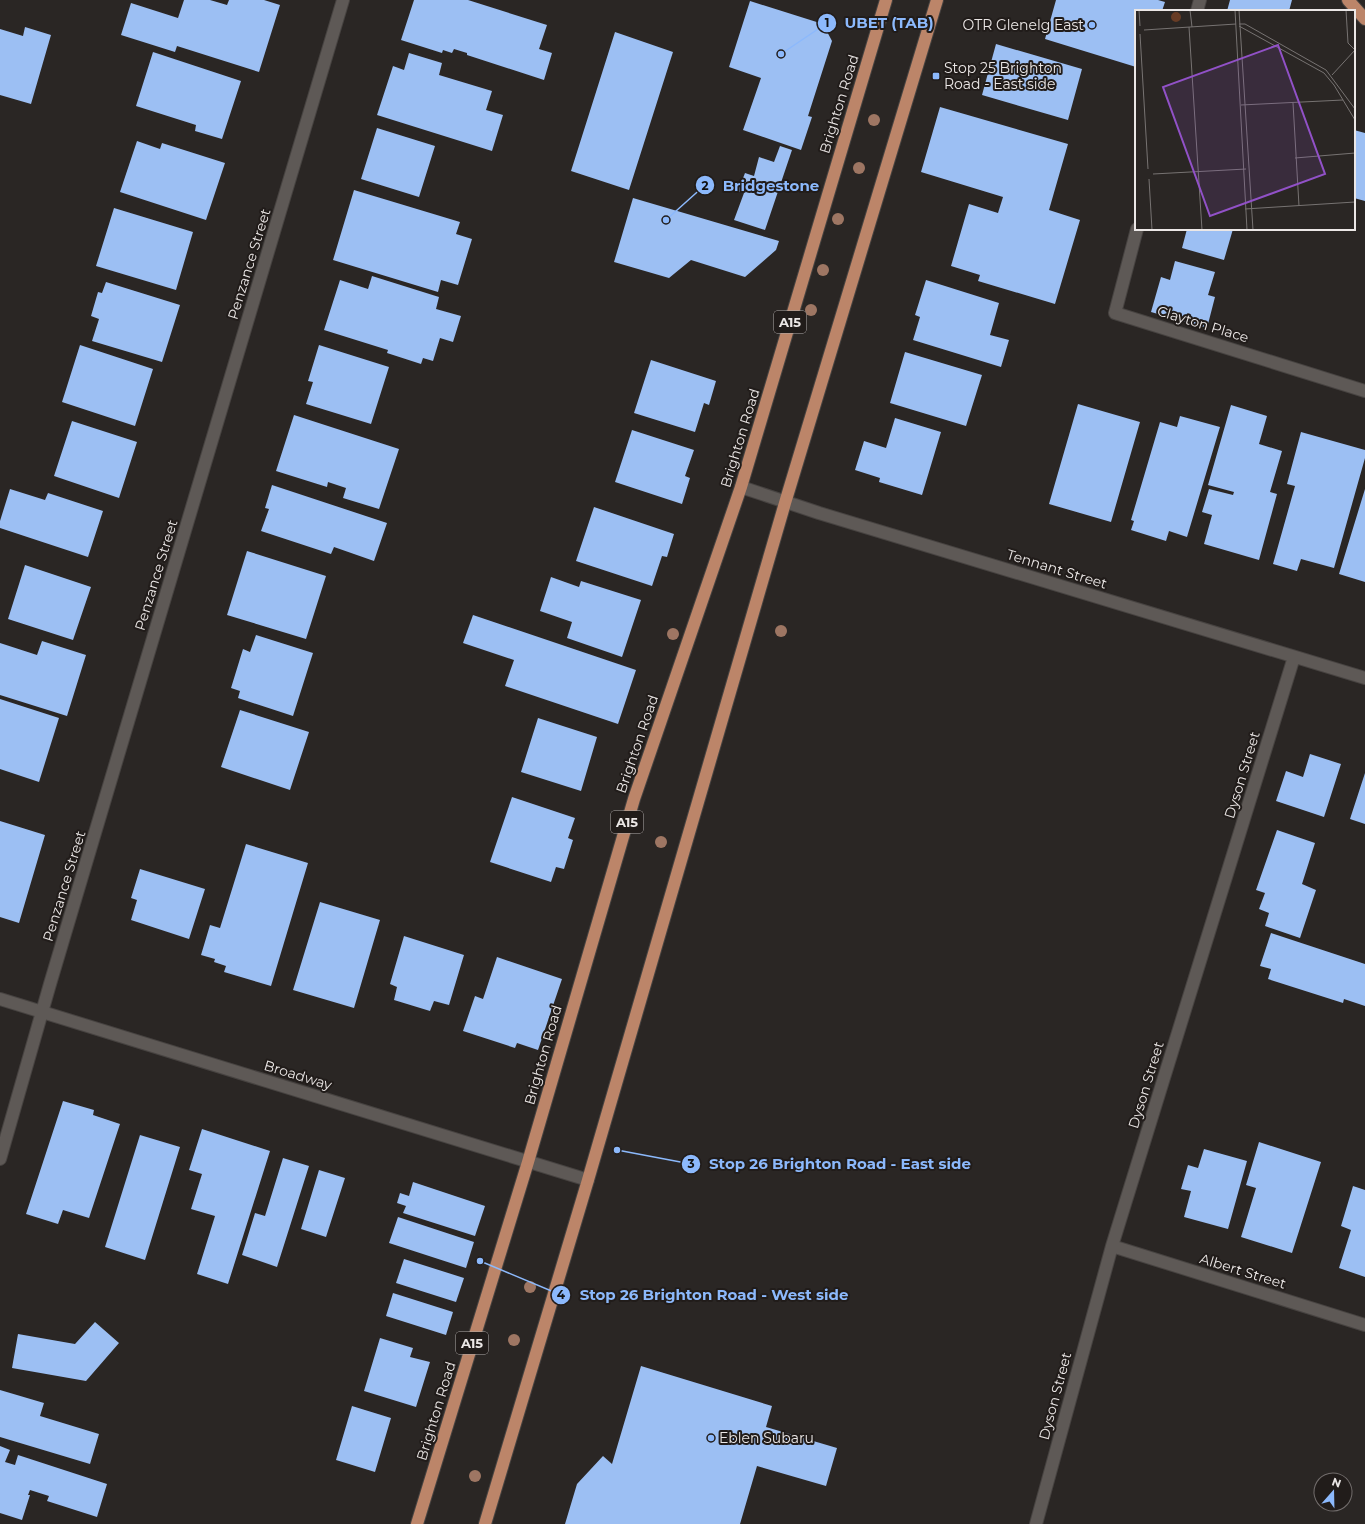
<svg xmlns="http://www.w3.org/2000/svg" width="1365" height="1524" viewBox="0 0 1365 1524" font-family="Montserrat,sans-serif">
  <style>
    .building { fill: #9cbff3 }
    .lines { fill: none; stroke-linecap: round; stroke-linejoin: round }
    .minor-casing { stroke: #474341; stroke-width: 14 }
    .major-casing { stroke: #474341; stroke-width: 14 }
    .minor { stroke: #5e5956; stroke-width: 12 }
    .major { stroke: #bc8569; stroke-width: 12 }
    .tree { fill: #9e7663 }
    .poi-dot { fill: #8cb9fc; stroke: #211c1a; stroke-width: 1.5 }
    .labels { text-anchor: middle; stroke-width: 4; stroke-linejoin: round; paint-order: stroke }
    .shield { fill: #211c1a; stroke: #aeaaa9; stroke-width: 1 }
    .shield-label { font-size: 13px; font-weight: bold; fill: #ebe7e6 }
    .poi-label { font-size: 14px; fill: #ebe7e6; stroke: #211c1a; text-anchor: start }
    .street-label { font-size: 14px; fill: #ebe7e6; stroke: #211c1a }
    .inset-road { fill: none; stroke: #777372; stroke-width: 1 }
    .view { fill: #9151c7; fill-opacity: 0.15; stroke: #9151c7; stroke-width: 2 }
    .inset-edge { fill: none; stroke: #ebe7e6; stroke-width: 2 }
    .leader { fill: none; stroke: #8cb9fc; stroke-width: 1.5 }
    .callout-dot { fill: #8cb9fc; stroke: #211c1a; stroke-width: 1.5 }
    .mark-label { font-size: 12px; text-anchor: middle; font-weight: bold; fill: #111 }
    .callout-label { font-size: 15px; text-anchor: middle; font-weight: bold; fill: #8cb9fc; stroke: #211c1a; stroke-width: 4; stroke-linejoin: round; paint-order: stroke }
  </style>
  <rect width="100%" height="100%" fill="#2a2624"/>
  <path class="building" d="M184,0H210L227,5L229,0H264L280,5L259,72L177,46L175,52L121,35L131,3L178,18Z
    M414,0H468L547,25L539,49L552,53L544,80L467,55V53L454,49L452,53L443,50L442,53L401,40Z
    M1056,0H1158L1165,2L1162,11H1136V67L1045,39Z
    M1230,0H1292L1289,11H1227Z
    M750,1L823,24L832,41L808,116L812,117L801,150L743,130L761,78L729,67Z
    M25,27L51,35L31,104L0,95V29L23,36Z
    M615,32L673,52L629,190L571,171Z
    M996,44L1082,69L1068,120L982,95Z
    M153,52L241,81L222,139L195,131L196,125L136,106Z
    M409,53L442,63L439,75L492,91L486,110L503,115L492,151L377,115L393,66L404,70Z
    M940,107L1068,144L1049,210L1080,220L1055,304L978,281L980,275L951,266L969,204L998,213L1003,197L921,172Z
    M377,128L435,146L419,197L361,179Z
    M1354,130L1365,133V201L1354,198Z
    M137,141L160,149L162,143L225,163L206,220L120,192Z
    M780,146L792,150L765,230L734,220L744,193L738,191L745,173L754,176L759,157L774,162Z
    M354,190L460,222L456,234L472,239L458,285L441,280L438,292L333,260Z
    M633,198L779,241L776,250L745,277L691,260L669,278L614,262Z
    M114,208L193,232L176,290L96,266Z
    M1187,229H1233L1224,260L1182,248Z
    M1175,261L1215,272L1208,295L1215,297L1207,328L1151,312L1161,277L1170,280Z
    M372,276L439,297L436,309L461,316L453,342L440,338L433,361L423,358L421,364L387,353L388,350L324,330L340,280L368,289Z
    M926,280L999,303L990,335L1009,340L1001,367L913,340L920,317L915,315Z
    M106,282L180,305L162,362L92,341L99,319L91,316L98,292L102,293Z
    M80,345L153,369L135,426L62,402Z
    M319,345L389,367L371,424L306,404L313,382L308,381Z
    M905,352L982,375L966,426L890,403Z
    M651,360L716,381L709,405L704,403L695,432L634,413Z
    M1078,404L1140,422L1111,522L1049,504Z
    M1231,405L1267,416L1259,444L1282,451L1270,492L1277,494L1259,560L1204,544L1212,515L1202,512L1209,489L1233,495L1234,492L1208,485Z
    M294,415L399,449L379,509L343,498L346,488L328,482L327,487L276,471Z
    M1180,416L1220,427L1187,537L1169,531L1166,541L1131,530L1134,521L1131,520L1160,422L1177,427Z
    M895,418L941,432L922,495L879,482L880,478L855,470L864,441L886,448Z
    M72,421L137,442L119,498L54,476Z
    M632,430L694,450L685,476L690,478L682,504L615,482Z
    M1301,432L1365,450V458L1334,568L1301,559L1297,571L1273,564L1295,486L1287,484Z
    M272,485L387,523L374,561L334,547L331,554L261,531L269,509L265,508Z
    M10,489L45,500L48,493L103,511L88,557L0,528V521Z
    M1365,489V582L1339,574Z
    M594,507L674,534L667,557L662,556L652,586L576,561Z
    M247,551L326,576L306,639L227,615Z
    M25,565L91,587L73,640L8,619Z
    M551,577L579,587L581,581L641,600L622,657L567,638L572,622L540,611Z
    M473,615L636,670L618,724L505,686L514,660L463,643Z
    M256,635L313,653L293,716L238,698L240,691L231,688L243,649L250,652Z
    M42,641L86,655L67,716L0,695V643L37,655Z
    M0,699L59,718L39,782L0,769Z
    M240,710L309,732L290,790L221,767Z
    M538,718L597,737L581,791L521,772Z
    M1310,754L1341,764L1324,817L1276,801L1286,771L1303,777Z
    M1365,773V824L1350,819Z
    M512,797L575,818L568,838L573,840L564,869L556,867L551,882L490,862Z
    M0,821L45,835L19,923L0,917Z
    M1277,830L1315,843L1302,884L1316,890L1300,938L1265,926L1269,913L1259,909L1265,893L1256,890Z
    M246,844L308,863L271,986L224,972L226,966L214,962L215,959L201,955L210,925L220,928Z
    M140,869L205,889L189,939L131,920L137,900L131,898Z
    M320,902L380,920L354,1008L293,990Z
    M1271,933L1365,964V1006L1344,999L1343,1003L1268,979L1271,969L1260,966Z
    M404,936L464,955L449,1005L434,1001L430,1011L394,1000L397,987L390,984Z
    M497,957L562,979L538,1050L517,1043L515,1048L463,1031L475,996L483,999Z
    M63,1101L94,1110L93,1115L120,1124L89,1218L63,1210L58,1224L26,1214Z
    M202,1129L270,1151L228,1284L197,1274L215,1216L191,1209L202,1174L189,1170Z
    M140,1135L180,1147L145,1260L105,1247Z
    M1259,1142L1321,1162L1292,1253L1241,1237L1256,1188L1246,1185Z
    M1204,1149L1247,1161L1228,1229L1184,1217L1191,1191L1181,1189L1188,1165L1198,1168Z
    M283,1158L309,1166L277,1267L242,1255L255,1213L265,1216Z
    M319,1170L345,1178L326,1237L301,1229Z
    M413,1182L485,1206L475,1236L403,1213L406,1206L397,1203L400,1193L409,1196Z
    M1353,1186L1365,1190V1277L1339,1268L1351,1230L1341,1226Z
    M398,1217L474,1242L466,1268L389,1243Z
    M404,1259L464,1278L456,1302L396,1283Z
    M393,1293L453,1312L446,1335L386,1316Z
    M95,1322L119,1343L86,1381L12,1368L18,1334L75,1344Z
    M380,1338L413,1348L410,1357L430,1362L416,1407L364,1391Z
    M641,1366L772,1406L766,1427L837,1448L826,1486L757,1466L740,1524H565L577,1484L603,1456L612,1464Z
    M0,1390L44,1403L40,1416L99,1434L90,1464L0,1437Z
    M352,1406L391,1418L375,1472L336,1460Z
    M0,1446L10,1450L5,1462L15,1465L18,1455L107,1484L97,1517L47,1501L49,1496L30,1490L28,1495H30L22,1520L0,1513Z"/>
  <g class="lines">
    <g class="minor-casing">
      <path id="minor" d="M1197,11L1200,0
        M1137,229L1115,313L1365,391
        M741,487L819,513L1365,678
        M0,999L588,1180
        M0,1159L50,984L343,0
        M1112,1246L1365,1325
        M1036,1524L1112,1246L1294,657"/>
    </g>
    <g class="major-casing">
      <path id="major" d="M1348,0L1365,19
        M417,1524L528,1162L634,799L741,487L886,0
        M485,1524L588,1180L785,503L937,0"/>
    </g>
    <use href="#minor" class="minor"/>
    <use href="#major" class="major"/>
  </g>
  <g class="tree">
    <circle cx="874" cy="120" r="6"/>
    <circle cx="859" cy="168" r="6"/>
    <circle cx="838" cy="219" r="6"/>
    <circle cx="823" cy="270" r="6"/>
    <circle cx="811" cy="310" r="6"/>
    <circle cx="781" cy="631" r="6"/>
    <circle cx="673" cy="634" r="6"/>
    <circle cx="661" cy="842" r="6"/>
    <circle cx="530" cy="1287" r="6"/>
    <circle cx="514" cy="1340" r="6"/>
    <circle cx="475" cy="1476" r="6"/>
  </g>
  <g class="poi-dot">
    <circle cx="1092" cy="25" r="4"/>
    <rect x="932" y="72" width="8" height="8" rx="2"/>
    <circle cx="711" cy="1438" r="4"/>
  </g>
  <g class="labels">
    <g class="shield">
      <rect x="774" y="311" width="32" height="22" rx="3"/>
      <rect x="611" y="811" width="32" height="22" rx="3"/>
      <rect x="456" y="1332" width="32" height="22" rx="3"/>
    </g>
    <g class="shield-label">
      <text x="790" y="327">A15</text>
      <text x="627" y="827">A15</text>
      <text x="472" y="1348">A15</text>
    </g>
    <g class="poi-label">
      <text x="1084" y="30" text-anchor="end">OTR Glenelg East</text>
      <text x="944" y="73">Stop 25 Brighton<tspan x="944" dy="16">Road - East side</tspan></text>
      <text x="719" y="1443">Eblen Subaru</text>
    </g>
    <g class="street-label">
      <text transform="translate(839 104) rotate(-73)" y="5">Brighton Road</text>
      <text transform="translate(249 264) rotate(-73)" y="5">Penzance Street</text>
      <text transform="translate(1203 324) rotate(17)" y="5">Clayton Place</text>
      <text transform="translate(740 438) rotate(-73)" y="5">Brighton Road</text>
      <text transform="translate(1057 569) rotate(17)" y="5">Tennant Street</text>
      <text transform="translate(156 575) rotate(-73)" y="5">Penzance Street</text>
      <text transform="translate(637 744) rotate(-71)" y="5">Brighton Road</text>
      <text transform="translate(1242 775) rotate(-73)" y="5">Dyson Street</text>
      <text transform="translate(64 886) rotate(-73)" y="5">Penzance Street</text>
      <text transform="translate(543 1055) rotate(-74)" y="5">Brighton Road</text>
      <text transform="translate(298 1075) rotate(17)" y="5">Broadway</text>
      <text transform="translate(1146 1085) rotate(-73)" y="5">Dyson Street</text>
      <text transform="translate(1243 1271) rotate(17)" y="5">Albert Street</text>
      <text transform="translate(1055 1396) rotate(-75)" y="5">Dyson Street</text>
      <text transform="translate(436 1411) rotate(-73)" y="5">Brighton Road</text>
    </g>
  </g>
  <g transform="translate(1135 10)">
    <rect width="220" height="220" fill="#2a2624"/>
    <path d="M36 7a5 5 0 1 1 10 0a5 5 0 1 1-10 0Z" fill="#683c25"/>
    <path class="inset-road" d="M4,0L5,16M55,0L57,17M100,0L112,220M104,0L118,220M211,0L213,33L220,40M104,14H110L191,60L220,99M104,16L189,63L199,75L220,110M54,17L67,220M9,20L101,14M5,24L13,159M197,65L220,40M158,93L164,196M106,95L208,90M160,148L220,143M18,164L111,159M14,169L17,220M110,199L220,192"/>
    <path class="view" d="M143,35L190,164L75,206L28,77Z"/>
    <rect width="220" height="220" class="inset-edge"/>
  </g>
  <path class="leader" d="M781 54L827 23M666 220L705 185M617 1150L691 1164M480 1261L561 1295"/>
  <g class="callout-dot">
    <circle cx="781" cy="54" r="4"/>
    <circle cx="666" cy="220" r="4"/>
    <circle cx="617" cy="1150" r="4"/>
    <circle cx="480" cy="1261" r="4"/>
    <circle cx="827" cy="23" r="10"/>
    <circle cx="705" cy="185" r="10"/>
    <circle cx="691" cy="1164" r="10"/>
    <circle cx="561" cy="1295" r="10"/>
  </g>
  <g class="mark-label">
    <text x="827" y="27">1</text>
    <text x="705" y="190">2</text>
    <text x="691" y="1168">3</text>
    <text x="561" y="1299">4</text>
  </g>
  <g class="callout-label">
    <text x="889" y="28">UBET (TAB)</text>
    <text x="771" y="191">Bridgestone</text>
    <text x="840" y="1169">Stop 26 Brighton Road - East side</text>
    <text x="714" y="1300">Stop 26 Brighton Road - West side</text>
  </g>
  <g transform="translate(1333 1492) rotate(20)"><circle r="19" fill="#211c1a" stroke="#726d6c"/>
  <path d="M0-3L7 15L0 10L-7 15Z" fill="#8cb9fc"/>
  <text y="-6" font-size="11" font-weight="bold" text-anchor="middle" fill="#ebe7e6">N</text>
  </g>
</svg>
